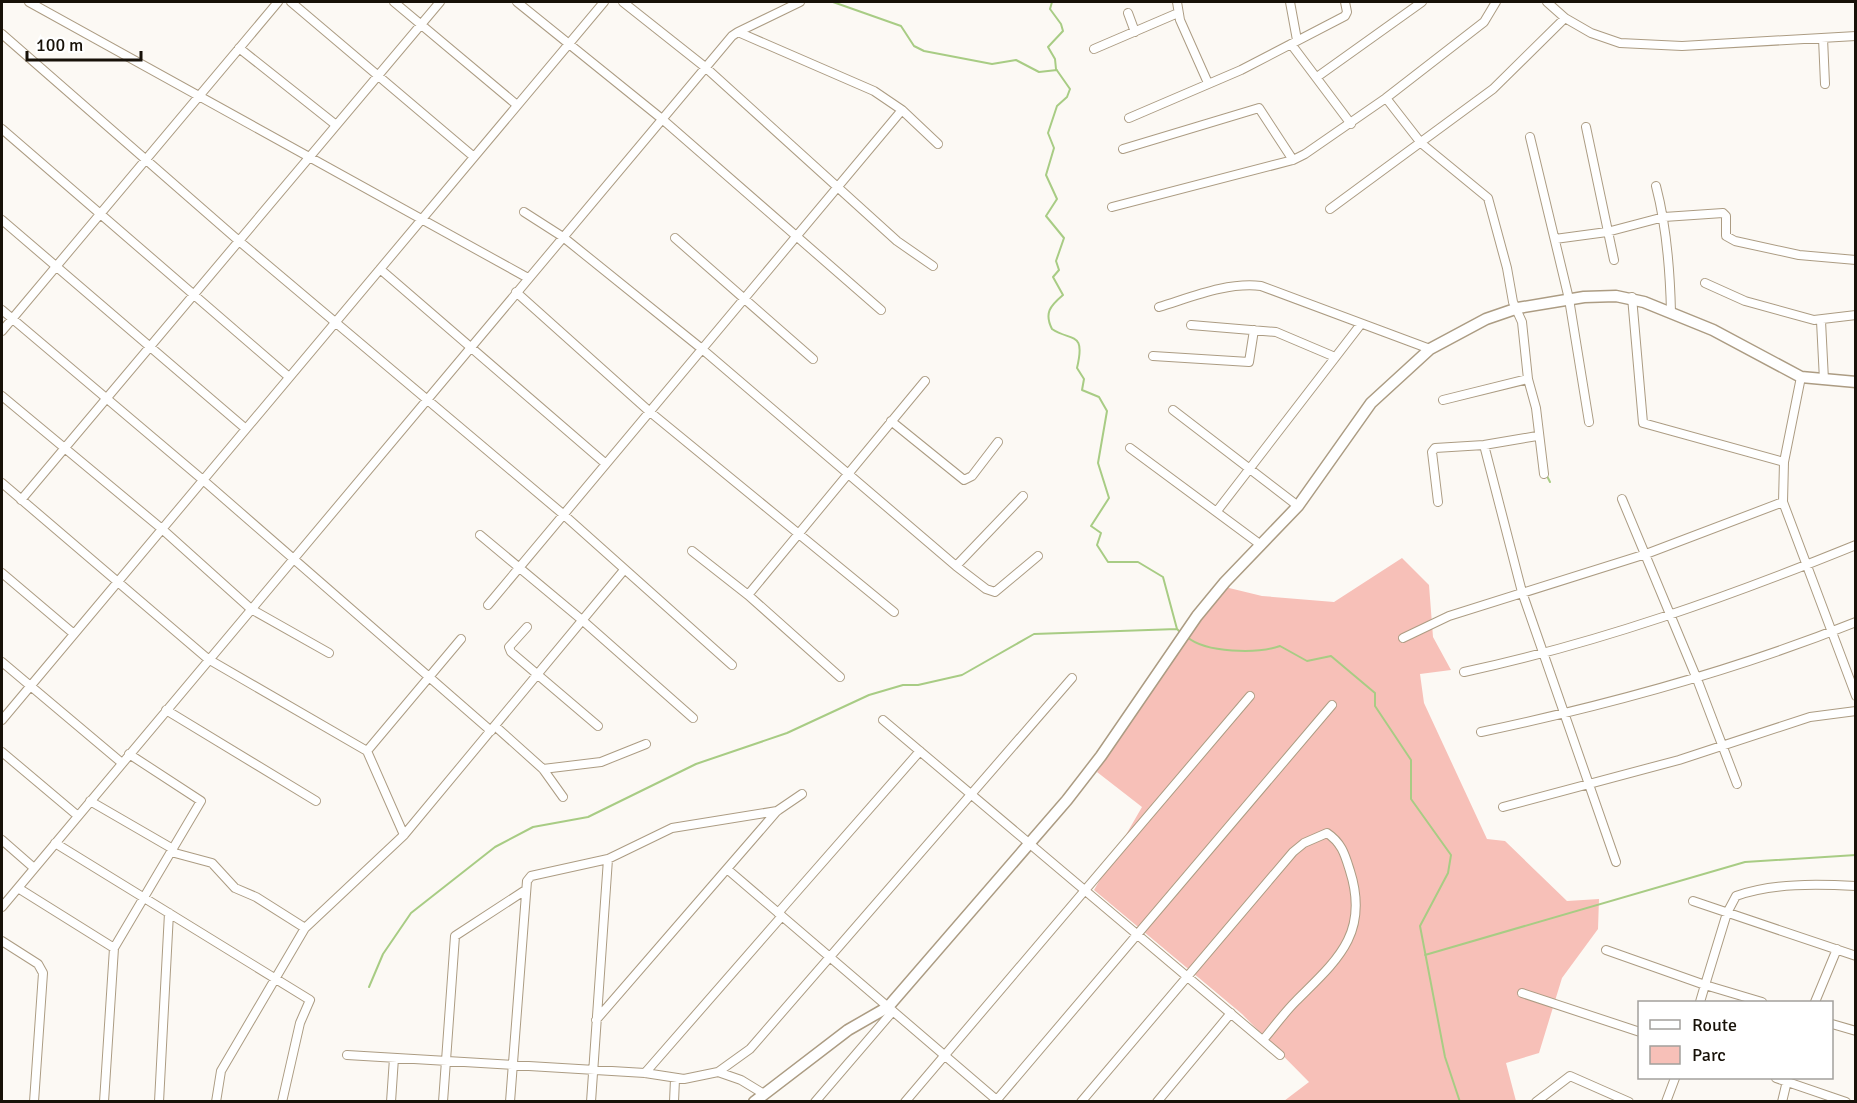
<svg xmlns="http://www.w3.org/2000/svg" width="1857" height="1103" viewBox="0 0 1857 1103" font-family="Signika,sans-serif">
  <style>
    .green { fill: #f7c0b8 }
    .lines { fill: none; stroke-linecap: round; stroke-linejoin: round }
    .stream { stroke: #a8cc84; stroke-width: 2 }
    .street-casing { stroke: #ac9c83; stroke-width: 10 }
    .secondary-casing { stroke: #ac9c83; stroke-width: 13 }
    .street { stroke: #fff; stroke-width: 8 }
    .secondary { stroke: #fff; stroke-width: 10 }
  </style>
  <rect width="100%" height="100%" fill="#fcf9f4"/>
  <path class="green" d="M1402,558L1429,585L1433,637L1451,670L1420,674L1424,703L1487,839L1505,841L1567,901L1599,899L1598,929L1562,978L1539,1053L1506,1063L1516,1101H1284L1309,1082L1242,1014L1094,890L1142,807L1097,772L1165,664L1225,587L1262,596L1334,602Z"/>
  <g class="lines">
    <path class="stream" d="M833,2L901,26L914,46L924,51L992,64L1016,60L1039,72L1057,70
      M1052,2L1050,9L1061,24L1063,31L1048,47L1055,59L1056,69L1070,89L1067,97L1057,106L1048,133L1054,148L1046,175L1057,199L1046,216L1064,238L1056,261L1059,270L1053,277L1063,295C1050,306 1044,313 1052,329C1071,342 1086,330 1077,368L1084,379L1082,390L1099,397L1107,411L1098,463L1109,498L1091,526L1101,533L1097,545L1108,562H1138L1163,577L1177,629L1182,634
      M1546,474L1550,482
      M1187,637C1206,653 1257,654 1280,646L1307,661L1331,656L1375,693V706L1411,760V799L1451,855L1448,873L1420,926L1445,1057L1460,1102
      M1425,955L1745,862L1856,855
      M369,987L383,954L411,913L495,847L533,827L588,817L696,764L787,733L869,695L903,685H918L962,675L1034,634L1177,629"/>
    <g class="street-casing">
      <path id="street" d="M29,2L528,278
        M291,2L474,157
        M394,2L517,105
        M517,2L662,119L881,310
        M623,2L705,67L897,241L933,266
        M1177,2L1180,20L1208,83
        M1290,2L1297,40
        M1547,2L1565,18L1591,33L1620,43L1682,46L1856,36
        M1128,13L1135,32
        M738,32L800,2
        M2,34L239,241L564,515L732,665
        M1823,38L1825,84
        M1291,44L1351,124
        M239,48L336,125
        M1094,49L1178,13
        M1317,77L1422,2
        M1386,98L1421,143L1488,198L1507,268L1513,302L1522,322L1528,379L1536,408L1544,474
        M1129,118L1241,70L1345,16L1347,12L1345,2
        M1586,127L1614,260
        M2,129L289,377
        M1530,137L1569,299L1589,422
        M1123,149L1259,108L1293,160
        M1656,186C1667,228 1670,269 1671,312
        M1112,207L1293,160L1305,154L1386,98L1484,22L1496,2
        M1330,209L1493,89L1565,18
        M524,212L563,237L702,349L956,566L1023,496
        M2,220L246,429
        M675,238L813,359
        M1555,239L1607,232L1664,217L1723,213L1726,216V236L1735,241L1799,255L1856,260
        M380,269L606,464
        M1705,283L1745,301L1814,320L1856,315
        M516,292L650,412L894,612
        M1632,297L1643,423L1784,462
        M1159,307C1192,297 1227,282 1261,286L1430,349
        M2,310L203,480L491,731
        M1821,321L1824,380
        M1191,325L1276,332L1335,357
        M2,331L278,2
        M1153,356L1249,362L1254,330
        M1801,377L1784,462L1783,502L1856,696
        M2,396L162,529L251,609L329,653
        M1443,400L1528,379
        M1173,410L1298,506
        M891,421L964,480L972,476L998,442
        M1484,445L1522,592L1616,862
        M1130,448L1261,545
        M2,483L208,659L367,751L404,835
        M1622,499L1697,679L1737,784
        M21,500L440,2
        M1438,502L1432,452L1435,448L1484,445L1537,436
        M1217,511L1361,324
        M480,535L582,620L693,718
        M692,551L748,595L840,677
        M956,566L986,589L995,592L1038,556
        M2,573L74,634
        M748,595L925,381
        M488,605L902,110
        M527,627L509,647L511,652L598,726
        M1403,638L1449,616L1646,554L1783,502
        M2,662L122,763
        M1464,672C1599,643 1728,597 1856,545
        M166,710L316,801
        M2,720L604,2
        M883,720L1280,1055
        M495,726L543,769L563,797
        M1481,732C1608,705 1734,671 1856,622
        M367,751L461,639
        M2,752L78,816
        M543,769L601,762L646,744
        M90,801L173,849
        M1503,807L1679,760L1810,717L1856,711
        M2,840L34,868
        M55,843L310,1000L300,1023L282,1102
        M171,852L212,863L235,888L256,897L305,928
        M727,869L999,1102
        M18,888L114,948
        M1693,901L1856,956
        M2,907L732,36L738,32L874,91L902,110L938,144
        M778,913L920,751
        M2,941L38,964L43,973L34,1102
        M1606,950L1705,985L1727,913L1736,896C1773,883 1816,884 1856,886
        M1522,993L1640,1032
        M1700,1002L1705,985L1762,1002
        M1815,1002L1837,949
        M596,1020L777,811L802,794
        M1832,1024L1856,1031
        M347,1055L645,1073L684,1079L718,1072L741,1080L764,1094
        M718,1072L750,1049L1072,678
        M645,1073L782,916
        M1776,1078L1846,1102
        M104,1102L114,948L201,801L129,754
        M159,1102L169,913
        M216,1102L221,1071L305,928L404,835L624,570
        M391,1102L394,1058
        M443,1102L455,936L524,891
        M510,1102L527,881L531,876L608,859L672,828L777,811
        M591,1102L608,859
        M674,1102L675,1079
        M815,1102L893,1011
        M905,1102L1250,696
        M995,1102L1332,705
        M1081,1102L1293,852L1304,843L1327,833C1342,843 1345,855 1350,871C1370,934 1336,961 1296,1001C1284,1013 1274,1027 1263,1040
        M1157,1102L1231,1013
        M1536,1102L1570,1076L1629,1102
        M1666,1102L1675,1078
        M1782,1102L1787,1081"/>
    </g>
    <g class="secondary-casing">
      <path id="secondary" d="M754,1102L848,1030L888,1007L1067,800L1101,756L1197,616L1225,582L1298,506L1371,403L1430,349L1486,319L1518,308L1584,297L1616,296L1644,302L1713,330L1801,377L1856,382"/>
    </g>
    <use href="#street" class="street"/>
    <use href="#secondary" class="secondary"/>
  </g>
  <rect width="1857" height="1103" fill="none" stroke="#171108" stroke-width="6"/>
  <rect x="1638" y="1001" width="195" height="78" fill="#ffffff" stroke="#a2a09c" stroke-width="1.5"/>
  <rect x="1650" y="1020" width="30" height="9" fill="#ffffff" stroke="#a2a09c" stroke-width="1.5"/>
  <text x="1692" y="1031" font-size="18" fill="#171108">Route</text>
  <rect x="1650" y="1046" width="30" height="18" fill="#f7c0b8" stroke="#a2a09c" stroke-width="1.5"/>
  <text x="1692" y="1061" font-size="18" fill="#171108">Parc</text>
  <path d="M27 51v9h114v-9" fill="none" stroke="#171108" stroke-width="3"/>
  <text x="36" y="51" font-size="18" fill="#171108" stroke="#ffffff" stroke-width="4.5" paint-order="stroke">100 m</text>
</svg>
